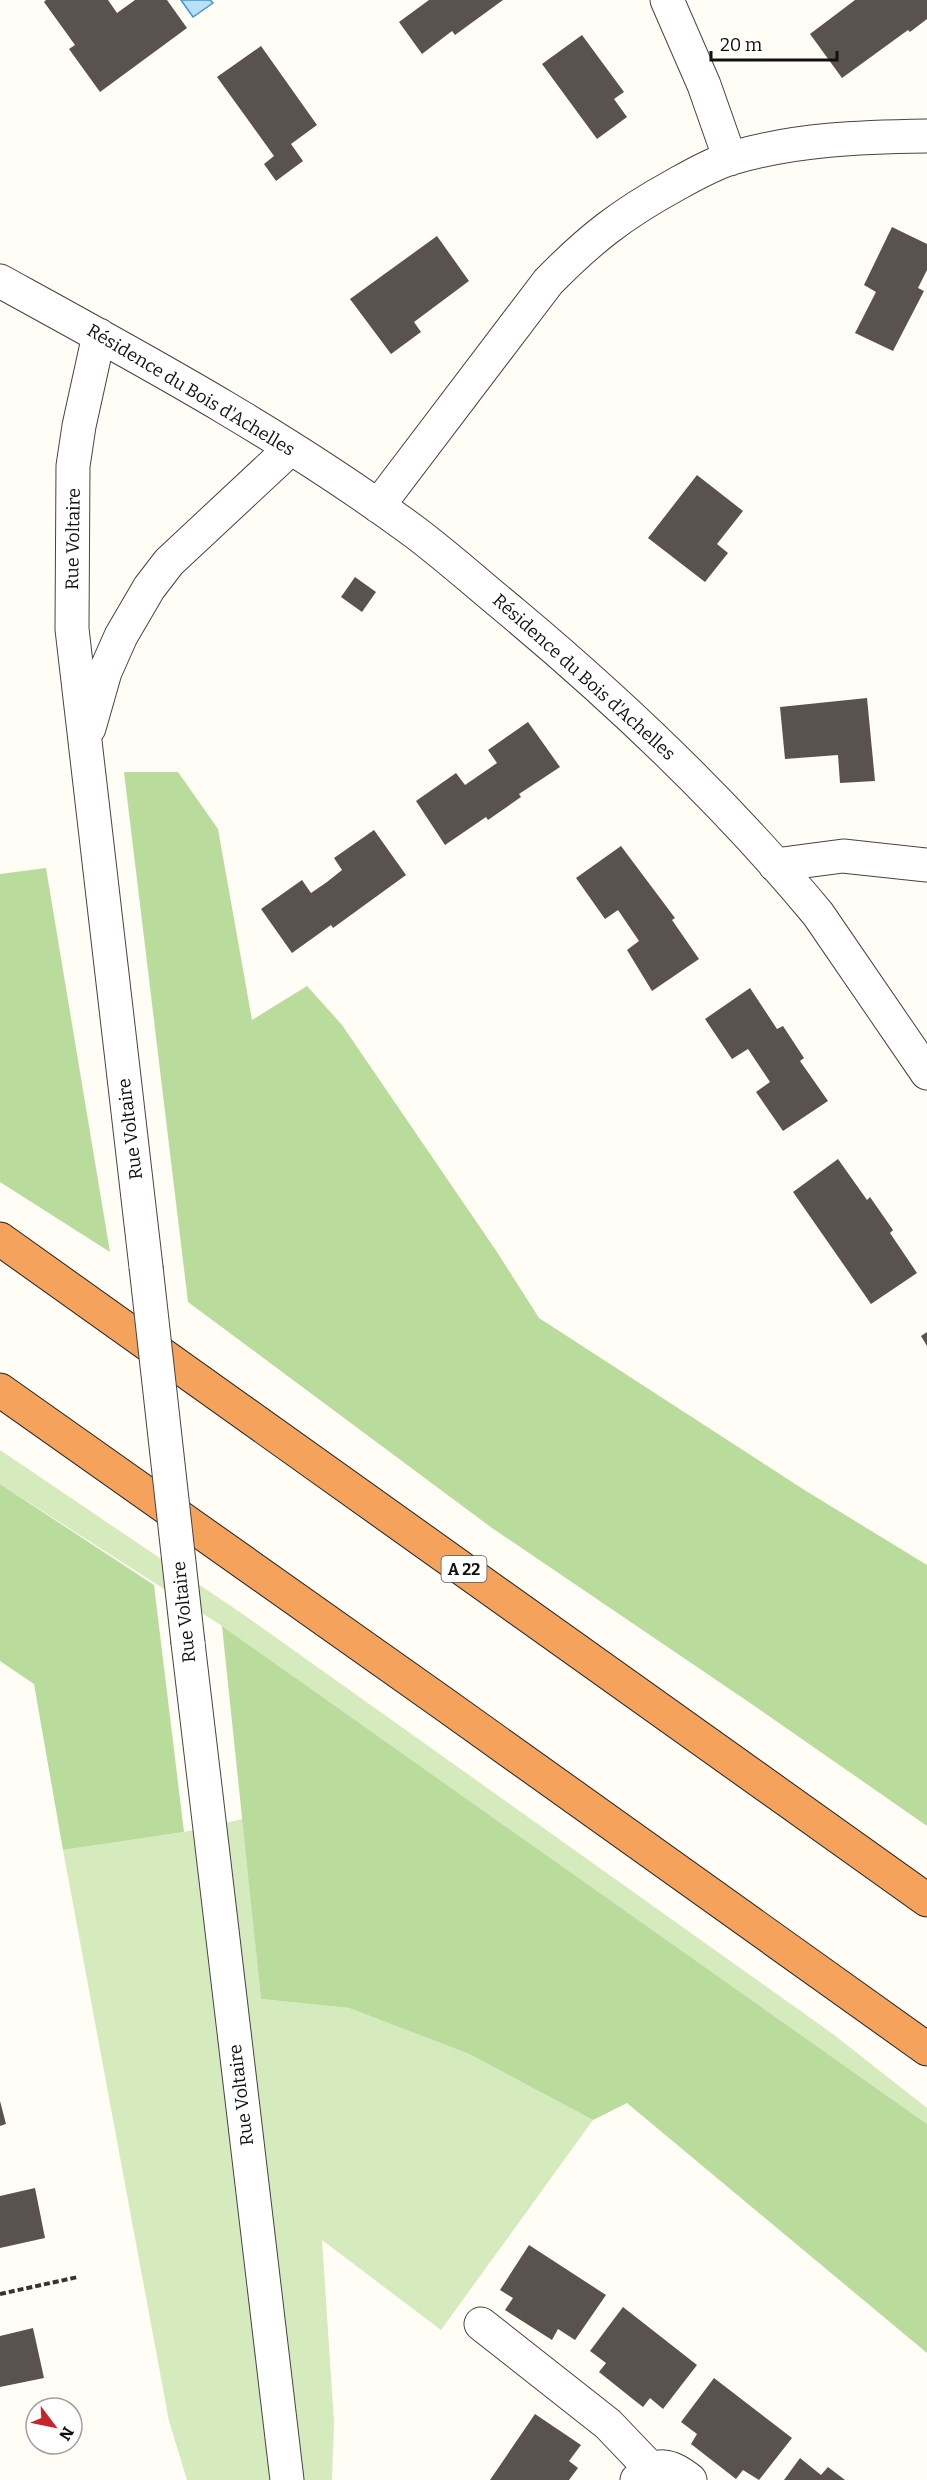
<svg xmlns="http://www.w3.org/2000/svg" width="927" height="2480" viewBox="0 0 927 2480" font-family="Bitter,serif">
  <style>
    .green { fill: #d5ebbd }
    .forest { fill: #b9dc9c }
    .water { fill: #b9e0f7; stroke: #3f96cf; stroke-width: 1.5 }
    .building { fill: #5a524d }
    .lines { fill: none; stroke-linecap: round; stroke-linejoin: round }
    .minor-casing { stroke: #444; stroke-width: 35 }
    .highway-casing { stroke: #222; stroke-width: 35 }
    .path { stroke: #333; stroke-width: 4; stroke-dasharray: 6 3; stroke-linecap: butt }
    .minor { stroke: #fff; stroke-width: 33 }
    .highway { stroke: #f5a25d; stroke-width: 33 }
    .minor-bridge-casing { stroke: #444; stroke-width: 35; stroke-linecap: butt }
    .minor-bridge { stroke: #fff; stroke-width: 33 }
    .labels { text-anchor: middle; stroke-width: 6; stroke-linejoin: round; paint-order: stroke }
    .shield { fill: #fff; stroke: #585858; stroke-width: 1.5 }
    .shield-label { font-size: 16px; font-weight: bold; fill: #111 }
    .street-label { font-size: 18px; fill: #111; stroke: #fff }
  </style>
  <rect width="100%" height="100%" fill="#fffdf5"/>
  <path class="green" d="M0,1450L247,1617L833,2034L927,2108V2124L222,1626L0,1484Z
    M243,1819L261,1999L349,2008L469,2054L593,2120L441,2330L322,2240L334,2422L332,2480H187L169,2421L63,1850L184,1832Z"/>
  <path class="forest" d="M124,772H178L218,829L252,1020L307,986L342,1025L497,1252L539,1318L806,1491L927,1565V1826L756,1707L492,1528L188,1302Z
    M46,868L110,1252L0,1182V874Z
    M0,1484L154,1585L184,1832L63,1850L34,1684L0,1661Z
    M222,1626L927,2124V2353L627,2103L593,2120L469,2054L349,2008L261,1999Z"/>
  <path class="water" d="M181,0H210L213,3L193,17Z"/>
  <path class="building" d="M46,0H108L117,13L135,0H167L187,28L100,92L69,49L75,45L44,2Z
    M429,0H503L455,35L452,31L422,54L399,22Z
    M855,0H927V19L910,32L908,30L842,78L810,34Z
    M582,35L624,92L614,99L627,117L597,139L542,64Z
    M261,46L317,125L291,144L303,161L276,181L264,164L274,156L217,77Z
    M892,227L927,244V270L918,288L924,291L893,351L855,333L876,292L864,285Z
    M437,236L469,281L414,322L421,332L391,354L350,299Z
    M697,475L743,511L717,544L728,553L705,582L648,538Z
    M355,577L376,592L362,612L341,597Z
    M867,698L875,781L840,783L838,755L785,759L780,707Z
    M528,722L560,767L519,794L521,797L488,820L486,817L445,845L416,801L456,773L465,785L497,763L488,750Z
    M374,830L406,875L333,928L331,925L292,953L261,909L302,880L311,893L327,882L342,870L334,858Z
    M621,846L675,918L672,920L699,959L652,991L627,950L639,941L618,910L605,919L576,878Z
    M750,988L777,1029L783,1026L804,1058L800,1061L828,1101L783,1131L756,1092L770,1082L748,1049L732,1059L705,1019Z
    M838,1159L867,1200L870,1197L893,1230L890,1233L917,1273L871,1304L793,1192Z
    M927,1332V1346L921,1336Z
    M0,2101L6,2124L0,2126Z
    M35,2188L45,2238L0,2248V2196Z
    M529,2245L606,2295L575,2340L558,2329L552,2340L505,2310L513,2298L500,2290Z
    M623,2307L697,2365L663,2409L650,2398L643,2407L634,2400L599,2372L606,2363L590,2351Z
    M33,2328L44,2378L0,2387V2336Z
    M714,2378L792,2438L759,2480L743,2470L736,2479L691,2444L697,2434L681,2422Z
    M535,2414L581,2445L569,2461L578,2468L569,2480H490Z
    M800,2458L821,2475L828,2467L845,2480H784Z"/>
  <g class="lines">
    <g class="minor-casing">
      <path id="minor" d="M667,0L704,85L730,159
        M0,281C142,359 285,436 416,533C449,558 480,586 513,613C623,705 726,803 818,914L927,1073
        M99,335L79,426L73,466L72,629L146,1267
        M378,506L548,282C590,239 622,214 675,185C693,175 712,164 732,158C796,139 861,137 927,136
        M89,728L105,672L121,636L149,588L169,562L290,449
        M775,865L843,856L927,865
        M188,1643L287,2480
        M481,2324L608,2424L651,2469
        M637,2480C658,2461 669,2464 690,2480"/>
    </g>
    <g class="highway-casing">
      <path id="highway" d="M0,1239L927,1900
        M0,1390L444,1704L927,2049"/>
    </g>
    <path class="path" d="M0,2294L78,2277"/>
    <use href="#minor" class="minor"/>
    <use href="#highway" class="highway"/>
    <g class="minor-bridge-casing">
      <path id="minor-bridge" d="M146,1267L188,1643"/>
    </g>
    <use href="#minor-bridge" class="minor-bridge"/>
  </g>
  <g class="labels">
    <rect class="shield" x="441.5" y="1556" width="45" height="26" rx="4.5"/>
    <g class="shield-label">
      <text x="464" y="1575">A 22</text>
    </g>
    <g class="street-label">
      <text transform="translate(191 390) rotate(31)" y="6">Résidence du Bois d'Achelles</text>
      <text transform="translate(73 539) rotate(-89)" y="6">Rue Voltaire</text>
      <text transform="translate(584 677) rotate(42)" y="6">Résidence du Bois d'Achelles</text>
      <text transform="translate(130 1129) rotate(-97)" y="6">Rue Voltaire</text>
      <text transform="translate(184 1612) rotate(-96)" y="6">Rue Voltaire</text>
      <text transform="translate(241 2095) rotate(-97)" y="6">Rue Voltaire</text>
    </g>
  </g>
  <g transform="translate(54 2426) rotate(122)"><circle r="28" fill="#ffffff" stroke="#a0a0a0" stroke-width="1.5"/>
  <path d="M0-4.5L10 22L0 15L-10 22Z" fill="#c4262e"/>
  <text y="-9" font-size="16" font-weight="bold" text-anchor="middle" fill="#111111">N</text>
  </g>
  <path d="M711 51v9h126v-9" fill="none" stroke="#111111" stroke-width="3"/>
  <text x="720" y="51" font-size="18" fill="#111111" stroke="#ffffff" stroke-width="4.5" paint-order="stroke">20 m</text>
</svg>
